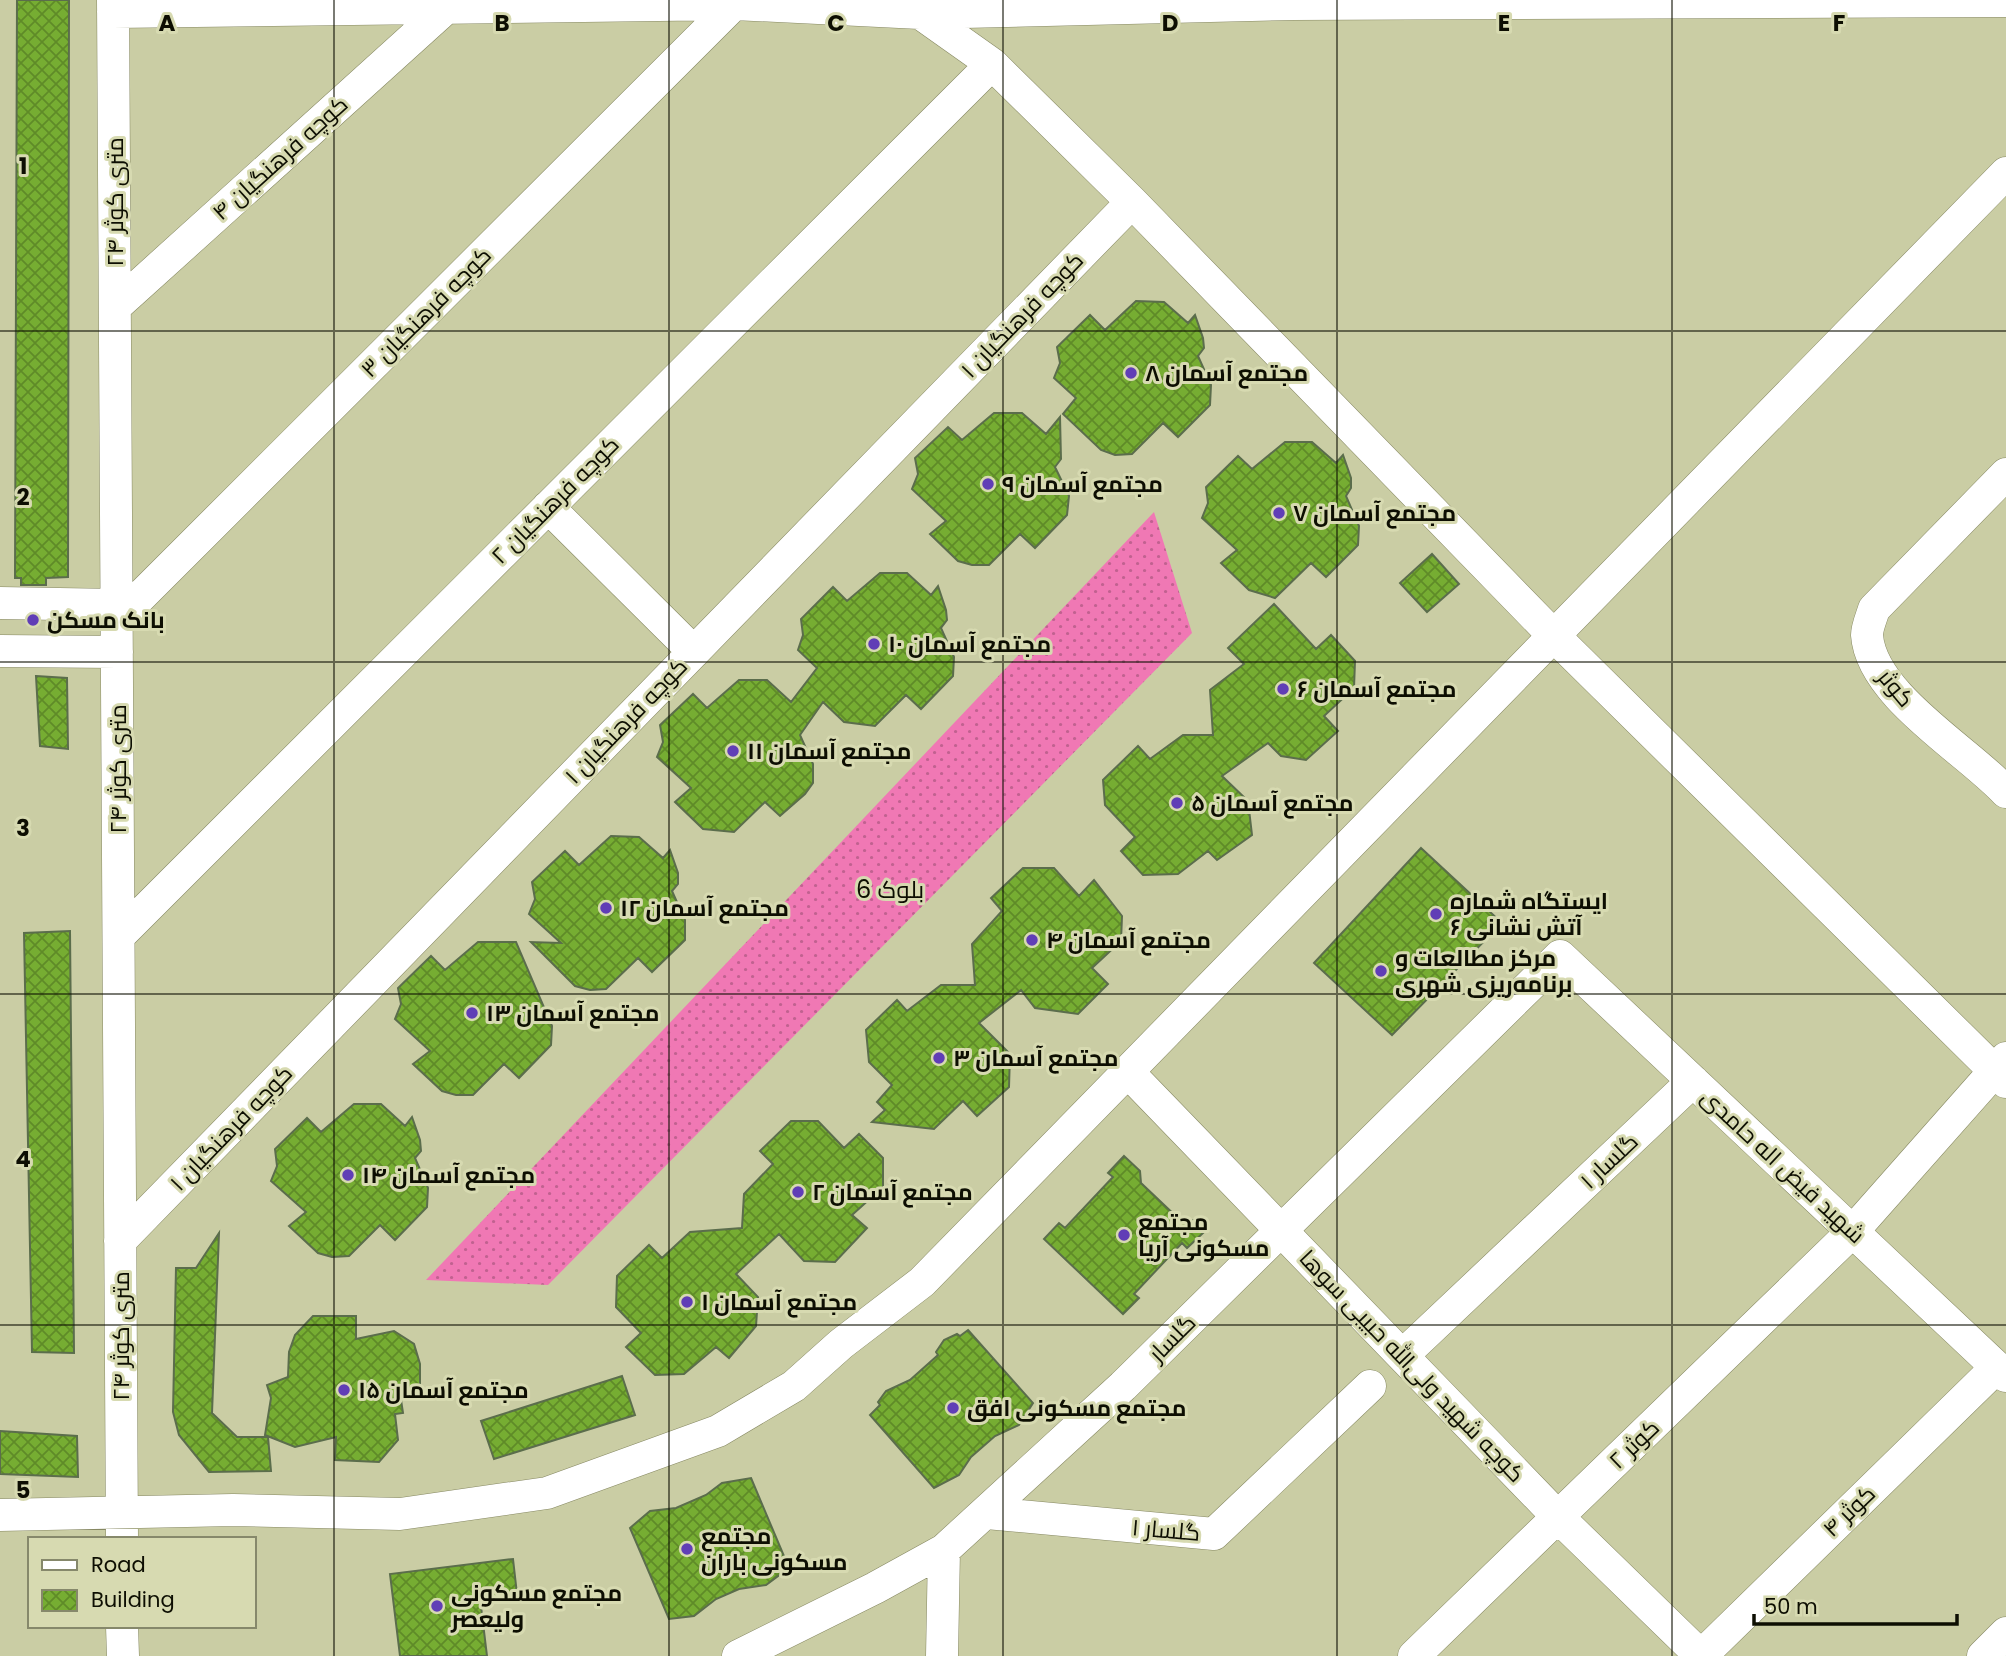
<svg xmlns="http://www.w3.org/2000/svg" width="2006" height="1656" viewBox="0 0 2006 1656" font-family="Poppins,Cairo,sans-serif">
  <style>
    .grass { fill: url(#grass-dots) }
    .building { fill: url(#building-cross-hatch); stroke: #5b6d4c; stroke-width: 2 }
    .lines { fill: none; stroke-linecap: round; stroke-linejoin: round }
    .street-casing { stroke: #868862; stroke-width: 33 }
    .street { stroke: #fff; stroke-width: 32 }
    .grid { fill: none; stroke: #0d0e02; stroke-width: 2; stroke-opacity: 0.55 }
    .poi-dot { fill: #603eb6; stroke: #d7dab1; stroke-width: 2.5 }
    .labels { text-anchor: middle; stroke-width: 6; stroke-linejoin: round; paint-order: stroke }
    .street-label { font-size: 23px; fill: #0d0e02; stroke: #d7dab1 }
    .poi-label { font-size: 23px; font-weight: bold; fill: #0d0e02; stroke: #d7dab1; text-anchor: start }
    .neighbourhood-label { font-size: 24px; fill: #0d0e02; stroke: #d7dab1 }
    .grid-label { font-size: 23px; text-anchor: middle; font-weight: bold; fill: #0d0e02; stroke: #d7dab1; stroke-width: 6; stroke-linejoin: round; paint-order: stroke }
  </style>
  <defs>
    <pattern id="grass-dots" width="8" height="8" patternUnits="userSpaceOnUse" patternTransform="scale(1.75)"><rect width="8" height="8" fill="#f078b4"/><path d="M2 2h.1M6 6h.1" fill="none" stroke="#c16190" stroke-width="1.8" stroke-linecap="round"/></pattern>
    <pattern id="building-cross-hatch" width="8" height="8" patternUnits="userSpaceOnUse" patternTransform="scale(1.75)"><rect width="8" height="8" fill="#76ad32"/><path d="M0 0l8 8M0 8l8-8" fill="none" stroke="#5f8b28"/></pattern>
  </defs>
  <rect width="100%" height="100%" fill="#cacda4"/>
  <path class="grass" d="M1154,512L1192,633L548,1285L426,1280Z"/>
  <path class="building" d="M17,0H69L68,577L46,578V585H21V578H15Z
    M1136,301L1164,302L1188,323L1195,315L1203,338L1204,348L1198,356L1211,385L1210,405L1178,437L1163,423L1132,454L1115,455L1101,450L1063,414L1076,398L1054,378L1060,363L1057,347L1090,315L1105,330Z
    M994,413H1022L1046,434L1060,417L1061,459L1055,467L1069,496L1067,515L1035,548L1020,534L989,565H972L958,561L930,534L946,521L912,489L918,474L915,458L948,427L962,440Z
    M1285,442H1312L1336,463L1343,455L1351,478V488L1346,496L1359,526L1358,545L1326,577L1311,563L1275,598L1249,590L1221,563L1237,550L1202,518L1208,503L1206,487L1238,456L1252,469Z
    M1432,554L1459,584L1427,612L1400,583Z
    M880,573H907L931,595L938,586L946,610L947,620L941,628L954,657L953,676L921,709L906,695L875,726L844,722L823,702L800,735L813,764V783L805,794L780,816L765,802L734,832L703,829L675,802L691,788L657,757L663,742L660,725L693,694L707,708L739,680H767L791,702L817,668L798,650L803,635L801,619L833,587L847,601Z
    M1274,604L1316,649L1331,635L1355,661L1354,688L1324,716L1338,731L1306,760L1281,756L1268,743L1222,776L1248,801L1252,835L1217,860L1208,851L1178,874L1143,875L1121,851L1135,837L1105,805L1103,780L1138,746L1150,759L1183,735H1213L1210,690L1244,664L1228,648Z
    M36,676L67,678L68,749L40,746Z
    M611,836L639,837L663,858L670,850L678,873V884L672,891L685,920V940L652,972L638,958L606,989L590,990L575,986L531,942L561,943L529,914L535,899L532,882L565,851L579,865Z
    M1421,848L1502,923L1392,1035L1314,963Z
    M1023,868H1054L1079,896L1094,880L1122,916L1121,941L1092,968L1108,984L1078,1014L1035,1008L1021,990L979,1023L1010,1054L1009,1087L977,1116L963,1101L934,1129L872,1122L885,1110L877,1102L892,1085L869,1062L866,1030L897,1000L907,1011L941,985H975L972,944L1002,911L991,898Z
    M70,931L74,1353L32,1352L24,933Z
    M478,942H516L552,1026L551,1045L519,1078L504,1064L473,1095H456L442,1091L413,1064L430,1051L395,1019L401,1004L398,988L431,956L445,970Z
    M354,1104H381L405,1126L412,1117L420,1140L421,1151L415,1158L428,1188L427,1207L395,1240L380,1225L349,1256L332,1257L318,1253L289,1226L306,1212L271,1181L277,1166L275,1149L307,1118L321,1132Z
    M791,1121H818L844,1148L859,1134L883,1158V1187L852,1215L867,1228L835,1262L804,1261L779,1234L736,1274L758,1297L756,1326L729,1358L716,1347L684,1374L655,1375L626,1347L641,1333L616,1307L617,1276L649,1245L662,1258L690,1232L742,1228L744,1194L773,1164L760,1151Z
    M1124,1156L1140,1171L1141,1183L1180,1220H1205L1198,1227L1204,1232L1187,1248L1182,1243L1134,1294L1139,1298L1123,1314L1044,1239L1059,1223L1065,1228L1113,1177L1108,1173Z
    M219,1233L212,1413L237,1437H268L271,1471L209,1472L179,1435L173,1412L176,1268H196Z
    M313,1316H356V1339L394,1331L414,1344L420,1364V1396L401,1400L403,1413L395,1414L398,1440L379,1462L335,1460L336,1437L295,1447L265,1435L271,1398L267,1385L288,1377L289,1352L295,1335Z
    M968,1330L1033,1403L1019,1425L995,1436L971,1457L959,1475L934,1488L870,1415L880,1405L878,1402L886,1391L910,1380L938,1355L936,1352L944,1340L957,1334L960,1336Z
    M622,1376L635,1415L494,1459L481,1421Z
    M0,1431L77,1436L78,1477L0,1474Z
    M751,1478L789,1568L766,1585L739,1589L716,1599L694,1616L669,1619L630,1528L650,1511L676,1508L706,1495L722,1483Z
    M513,1559L517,1594L480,1598L487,1656H400L390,1574Z"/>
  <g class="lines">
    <g class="street-casing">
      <path id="street" d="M113,0L122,1539
        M920,7V13L992,64L1132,202L1554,636L2006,1082
        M113,12L734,4L920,13L1294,4L2006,1
        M115,307L446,8
        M2006,474L1874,609C1872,616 1867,627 1867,635C1871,695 1967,750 2006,792
        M548,507L694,652
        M0,603L117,605
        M117,620L734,4
        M0,651L117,652
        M119,936L992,64
        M1128,1072L1558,1517L1701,1656
        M120,1241L1132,202
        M1403,1355L1693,1081
        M987,1513L1214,1534L1370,1386
        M0,1515L233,1510L400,1514L547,1493L718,1431L794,1386L841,1344L922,1282L2006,173
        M122,1626L123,1656
        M738,1656L875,1588L944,1550L1123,1386L1560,956L2006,1376
        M942,1656L944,1550
        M1414,1656L1853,1231L2006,1058
        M1701,1656L1997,1367
        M1983,1656L2006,1633"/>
    </g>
    <use href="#street" class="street"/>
  </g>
  <path class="grid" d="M334,0V1656M669,0V1656M1003,0V1656M1337,0V1656M1672,0V1656M0,331H2006M0,662H2006M0,994H2006M0,1325H2006"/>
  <g class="poi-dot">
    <circle cx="1131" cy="373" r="7"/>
    <circle cx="988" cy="484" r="7"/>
    <circle cx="1279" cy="513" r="7"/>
    <circle cx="33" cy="620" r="7"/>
    <circle cx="874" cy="644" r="7"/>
    <circle cx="1283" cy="689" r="7"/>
    <circle cx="733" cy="751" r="7"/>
    <circle cx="1177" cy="803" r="7"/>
    <circle cx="606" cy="908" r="7"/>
    <circle cx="1436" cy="914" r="7"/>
    <circle cx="1032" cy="940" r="7"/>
    <circle cx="1381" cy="971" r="7"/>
    <circle cx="472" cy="1013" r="7"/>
    <circle cx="939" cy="1058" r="7"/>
    <circle cx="348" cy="1175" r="7"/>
    <circle cx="798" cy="1192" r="7"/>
    <circle cx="1124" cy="1235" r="7"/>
    <circle cx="687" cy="1302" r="7"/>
    <circle cx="344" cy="1390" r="7"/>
    <circle cx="953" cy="1408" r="7"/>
    <circle cx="687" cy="1549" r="7"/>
    <circle cx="437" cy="1606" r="7"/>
  </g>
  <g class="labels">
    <g class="street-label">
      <text transform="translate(280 158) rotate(-42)" y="8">کوچه فرهنگیان ۴</text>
      <text transform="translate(115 202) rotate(-90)" y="8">۲۴ متری کوثر</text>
      <text transform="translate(426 312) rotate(-45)" y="8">کوچه فرهنگیان ۳</text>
      <text transform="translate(1022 315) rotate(-46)" y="8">کوچه فرهنگیان ۱</text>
      <text transform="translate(555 500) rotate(-45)" y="8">کوچه فرهنگیان ۲</text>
      <text transform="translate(1896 688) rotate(50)" y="8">کوثر</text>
      <text transform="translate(626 721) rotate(-46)" y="8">کوچه فرهنگیان ۱</text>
      <text transform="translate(118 769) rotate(-90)" y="8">۲۴ متری کوثر</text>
      <text transform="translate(231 1128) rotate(-46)" y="8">کوچه فرهنگیان ۱</text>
      <text transform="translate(1609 1161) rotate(-43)" y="8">گلسار ۱</text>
      <text transform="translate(1783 1166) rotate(43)" y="8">شهید فیض اله حامدی</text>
      <text transform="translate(121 1336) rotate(-90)" y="8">۲۴ متری کوثر</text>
      <text transform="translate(1172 1338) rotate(-45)" y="8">گلسار</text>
      <text transform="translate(1412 1366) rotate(46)" y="8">کوچه شهید ولی‌الله حبیبی سوها</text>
      <text transform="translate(1634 1444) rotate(-44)" y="8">کوثر ۲</text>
      <text transform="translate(1849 1511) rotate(-44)" y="8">کوثر ۴</text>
      <text transform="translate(1166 1530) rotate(5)" y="8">گلسار ۱</text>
    </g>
    <g class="poi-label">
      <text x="1145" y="381">مجتمع آسمان ۸</text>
      <text x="1002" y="492">مجتمع آسمان ۹</text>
      <text x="1293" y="521">مجتمع آسمان ۷</text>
      <text x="47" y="628">بانک مسکن</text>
      <text x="888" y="652">مجتمع آسمان ۱۰</text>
      <text x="1297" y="697">مجتمع آسمان ۶</text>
      <text x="747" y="759">مجتمع آسمان ۱۱</text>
      <text x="1191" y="811">مجتمع آسمان ۵</text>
      <text x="1450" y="909">ایستگاه شماره<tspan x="1450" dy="26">۶ آتش نشانی</tspan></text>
      <text x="620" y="916">مجتمع آسمان ۱۲</text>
      <text x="1046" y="948">مجتمع آسمان ۴</text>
      <text x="1395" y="966">مرکز مطالعات و<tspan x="1395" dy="26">برنامه‌ریزی شهری</tspan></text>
      <text x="486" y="1021">مجتمع آسمان ۱۳</text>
      <text x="953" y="1066">مجتمع آسمان ۳</text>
      <text x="362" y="1183">مجتمع آسمان ۱۴</text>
      <text x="812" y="1200">مجتمع آسمان ۲</text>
      <text x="1138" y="1230">مجتمع<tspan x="1138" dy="26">مسکونی آریا</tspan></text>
      <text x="701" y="1310">مجتمع آسمان ۱</text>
      <text x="358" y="1398">مجتمع آسمان ۱۵</text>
      <text x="967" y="1416">مجتمع مسکونی افق</text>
      <text x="701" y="1544">مجتمع<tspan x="701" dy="26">مسکونی باران</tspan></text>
      <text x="451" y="1601">مجتمع مسکونی<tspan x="451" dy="26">ولیعصر</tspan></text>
    </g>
    <g class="neighbourhood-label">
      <text x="890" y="898">بلوک 6</text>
    </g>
  </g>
  <g class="grid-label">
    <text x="167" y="31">A</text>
    <text x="502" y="31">B</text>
    <text x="836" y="31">C</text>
    <text x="1170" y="31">D</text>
    <text x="1504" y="31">E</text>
    <text x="1839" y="31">F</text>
    <text x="23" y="174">1</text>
    <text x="23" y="505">2</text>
    <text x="23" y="836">3</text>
    <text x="23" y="1167">4</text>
    <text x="23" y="1498">5</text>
  </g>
  <rect x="28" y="1537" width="228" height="91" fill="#d7dab1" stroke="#86886b" stroke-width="2"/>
  <rect x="42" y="1560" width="35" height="10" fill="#ffffff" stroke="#86886b" stroke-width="2"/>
  <text x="91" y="1572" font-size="21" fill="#0d0e02">Road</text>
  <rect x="42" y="1590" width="35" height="21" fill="url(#building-cross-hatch)" stroke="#86886b" stroke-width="2"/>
  <text x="91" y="1607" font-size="21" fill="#0d0e02">Building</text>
  <path d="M1754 1614v10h203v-10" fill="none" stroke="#0d0e02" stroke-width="3.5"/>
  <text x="1764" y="1614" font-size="21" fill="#0d0e02" stroke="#d7dab1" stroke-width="5" paint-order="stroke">50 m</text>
</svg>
